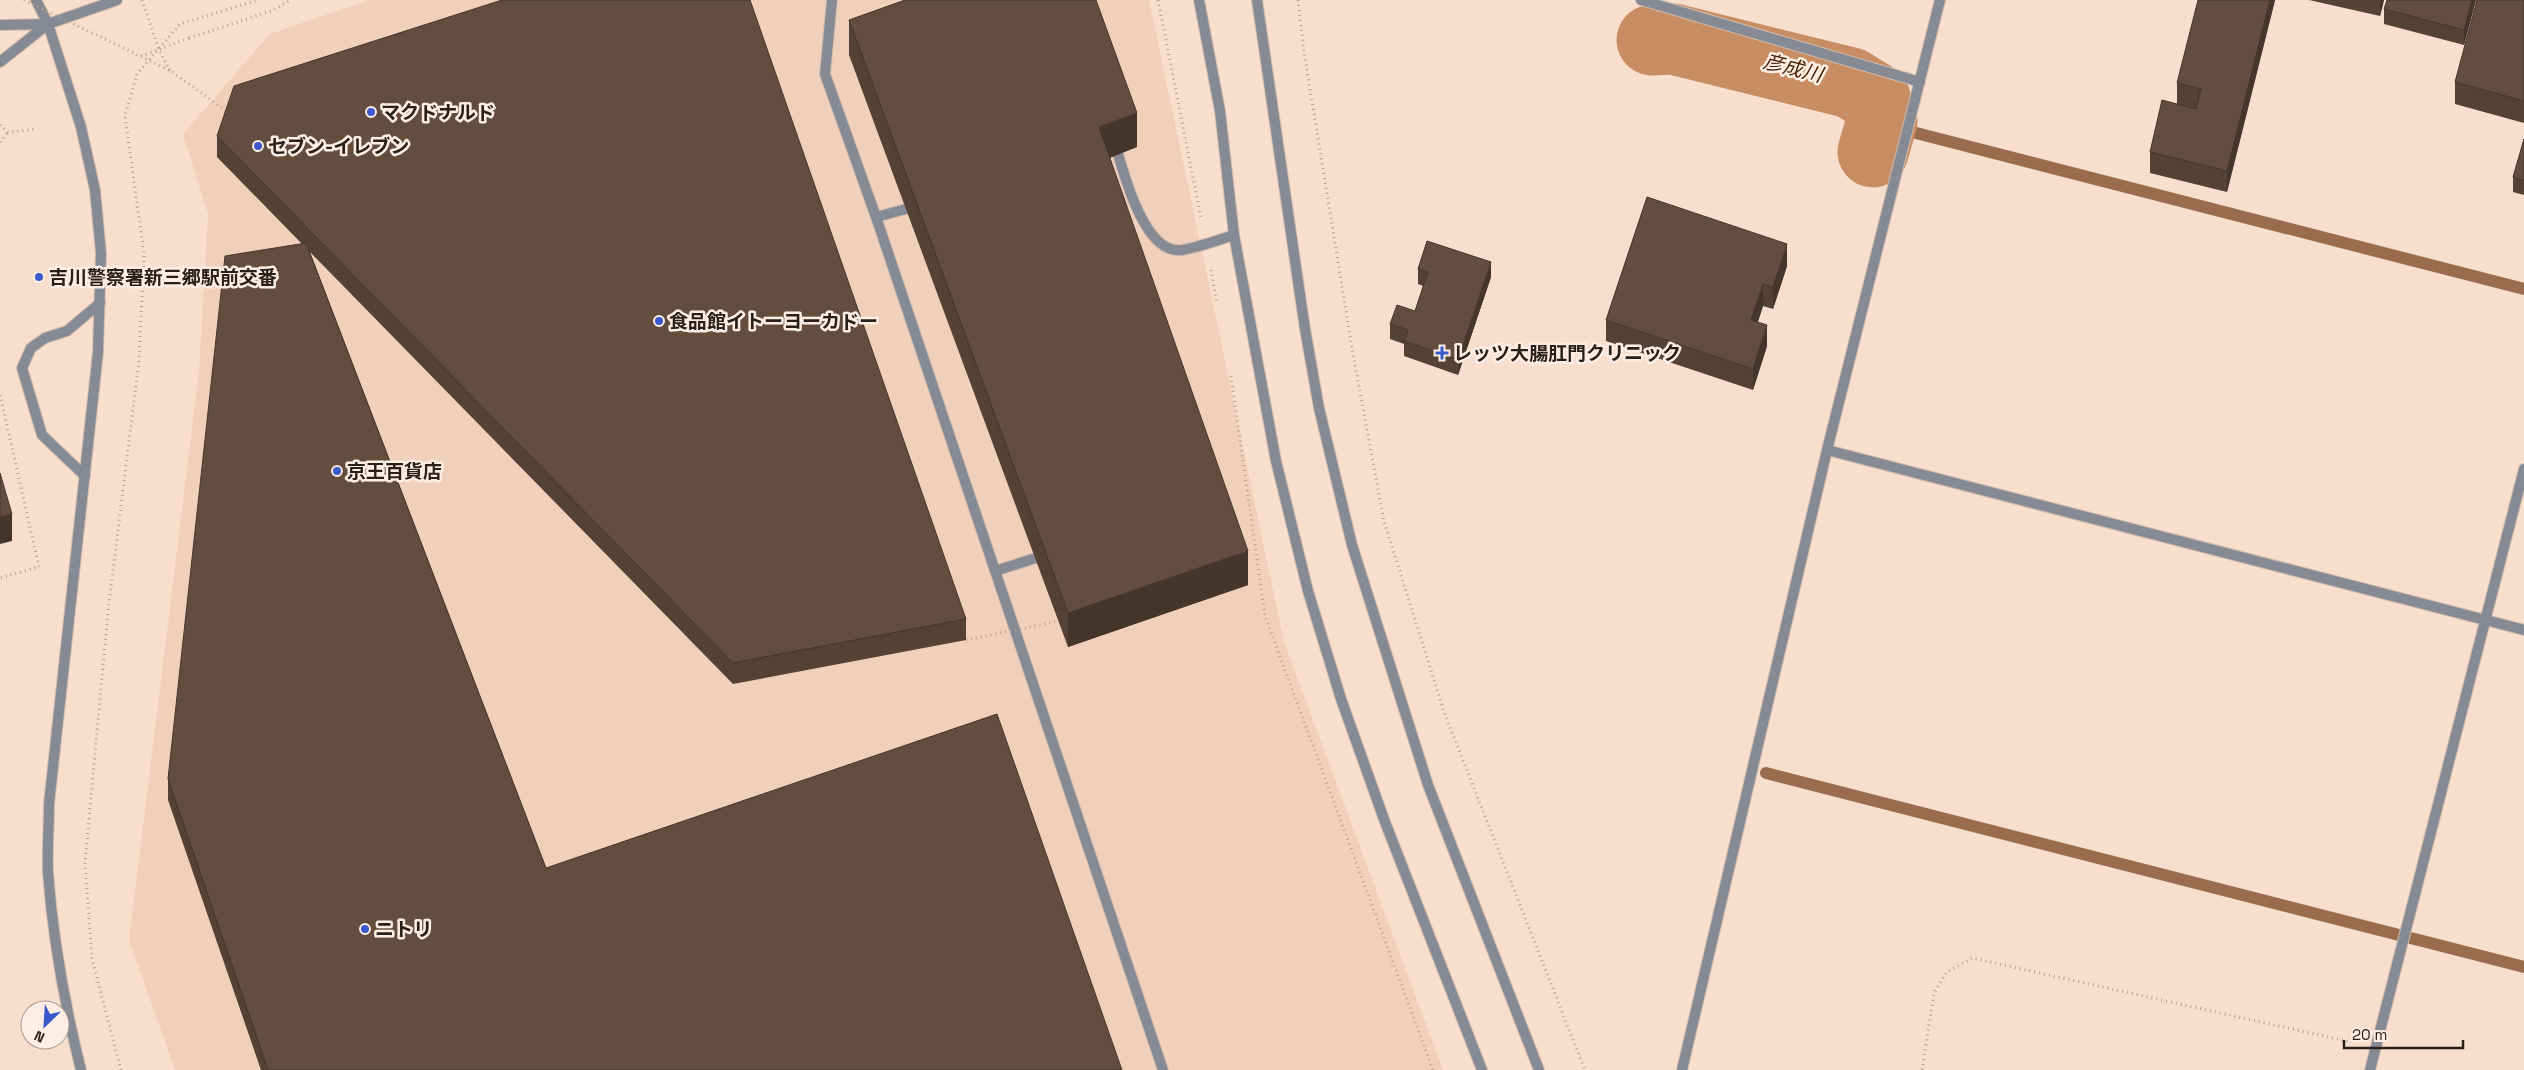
<svg xmlns="http://www.w3.org/2000/svg" width="2524" height="1070" viewBox="0 0 2524 1070" font-family="'Space Grotesk','Noto Sans JP',sans-serif">
  <style>
    .built { fill: #f1d0bb }
    .lines { fill: none; stroke-linecap: round; stroke-linejoin: round }
    .stream { stroke: #996c4e; stroke-width: 12 }
    .river { stroke: #c98d64; stroke-width: 71 }
    .service-casing { stroke: #d3bcac; stroke-width: 12 }
    .minor-casing { stroke: #d3bcac; stroke-width: 12 }
    .tertiary-casing { stroke: #d3bcac; stroke-width: 12 }
    .path { stroke: #b4a091; stroke-width: 3; stroke-dasharray: 1 4; stroke-linecap: butt }
    .service { stroke: #858a94; stroke-width: 10 }
    .minor { stroke: #858a94; stroke-width: 10 }
    .tertiary { stroke: #858a94; stroke-width: 10 }
    .path-bridge { stroke: #b4a091; stroke-width: 3; stroke-dasharray: 1 4; stroke-linecap: butt }
    .wall { fill: #544235 }
    .shaded-wall { fill: #45362b }
    .building { fill: #624d3e; stroke: #45362b }
    .poi-dot { fill: #395acb; stroke: #fdede3; stroke-width: 2 }
    .labels { text-anchor: middle; stroke-width: 5; stroke-linejoin: round; paint-order: stroke }
    .poi-label { font-size: 19px; font-weight: bold; fill: #292019; stroke: #fdede3; text-anchor: start }
    .water-label { font-size: 20px; font-style: italic; fill: #451e00; stroke: #fdede3 }
  </style>
  <rect width="100%" height="100%" fill="#f8decc"/>
  <path class="built" d="M370,0H1149L1284,642L1443,1070H175L129,940L199,371L208,214L183,134L270,34Z"/>
  <g class="lines">
    <path class="stream" d="M1881,124L2524,289
      M1766,773L2524,967"/>
    <path class="river" d="M1652,40L1673,39L1851,83L1875,98L1882,121L1873,152"/>
    <g class="service-casing">
      <path id="service" d="M832,0L825,74L876,217L1163,1070
        M0,25L48,24
        M0,62L48,24
        M1118,154C1126,181 1146,255 1182,250C1200,247 1218,240 1234,235
        M876,217L906,209
        M995,571L1036,558"/>
    </g>
    <g class="minor-casing">
      <path id="minor" d="M1641,0L1920,82
        M1827,450L2524,630
        M85,476L42,435L22,368L31,348L45,338L67,331L100,303
        M1682,1070L1827,450L1940,0
        M2370,1070L2524,469"/>
    </g>
    <g class="tertiary-casing">
      <path id="tertiary" d="M36,0L48,24L81,127L95,190L101,253L98,352L49,804C49,827 47,850 48,873C53,939 65,1006 81,1070
        M1199,0L1220,111L1234,235L1276,461L1308,591L1341,699L1385,822L1482,1070
        M1257,0L1305,329L1319,408L1352,545L1428,785L1539,1070
        M48,24L117,0"/>
    </g>
    <path class="path" d="M1158,0L1201,218
      M1298,0L1304,52L1354,360L1384,521L1444,712L1585,1070
      M189,38L271,11L291,0
      M0,125L8,132L37,129
      M0,142L8,132
      M1211,270L1217,304
      M1231,376L1265,616L1433,1070
      M0,395L39,567L0,578
      M121,1070L92,959L85,863L108,611L139,360L144,254L125,116L137,74L180,24L258,0
      M1922,1070L1934,993L1947,972L1972,958L2351,1042"/>
    <use href="#service" class="service"/>
    <use href="#minor" class="minor"/>
    <use href="#tertiary" class="tertiary"/>
    <path class="path-bridge" d="M24,0L171,71L229,113
      M142,0L159,50L170,71
      M141,56L189,38
      M966,640L1059,621"/>
  </g>
  <path class="wall" d="M2275,0L2227,192L2150,173V152L2177,104V83Z
    M2309,0H2384L2380,16Z
    M2476,0L2464,45L2384,24V9Z
    M2524,0V123L2455,104V82Z
    M849,20L1137,147L1110,158L1248,585L1068,647L849,55Z
    M217,136L966,619V640L733,684L310,252L546,868L1122,1070H261L168,800V779L302,244L217,157Z
    M2524,139V195L2513,192V177Z
    M1787,266L1773,309L1763,306L1758,322L1767,346L1753,390L1606,341V320Z
    M1418,269L1491,277L1458,375L1404,356V344L1390,339V324L1415,311L1423,286L1418,284Z"/>
  <path class="shaded-wall" d="M2270,0H2275L2227,192V171Z
    M2380,0H2384L2380,16Z
    M2472,0H2476L2464,45V30Z
    M1137,113V147L1099,161V127Z
    M1787,244V266L1773,309V287Z
    M1491,262V277L1458,375V360Z
    M1763,284V306L1751,341V320Z
    M1767,325V346L1753,390V369Z
    M12,514V541L0,544V517Z
    M1248,551V585L1068,647V613Z"/>
  <path class="building" d="M502,0H750L966,619L733,663L217,136L234,86Z
    M905,0H1096L1137,113L1099,127L1248,551L1068,613L849,20Z
    M2198,0H2270L2227,171L2150,152L2162,100L2196,109L2201,89L2177,83Z
    M2387,0H2472L2464,30L2384,9Z
    M2477,0H2524V101L2455,82Z
    M2524,139V180L2513,177Z
    M1647,197L1787,244L1773,287L1763,284L1751,320L1767,325L1753,369L1606,320Z
    M1427,241L1491,262L1458,360L1404,341L1408,330L1390,324L1397,305L1415,311L1428,272L1418,269Z
    M306,243L546,868L997,714L1122,1070H268L168,779L225,256Z
    M0,473L12,514L0,517Z"/>
  <g class="poi-dot">
    <circle cx="371" cy="112" r="5"/>
    <circle cx="258" cy="146" r="5"/>
    <circle cx="39" cy="277" r="5"/>
    <circle cx="659" cy="321" r="5"/>
    <path d="M1439.5 345.5h5v5h5v5h-5v5h-5v-5h-5v-5h5z"/>
    <circle cx="337" cy="471" r="5"/>
    <circle cx="365" cy="929" r="5"/>
  </g>
  <g class="labels">
    <g class="poi-label">
      <text x="381" y="119">マクドナルド</text>
      <text x="268" y="153">セブン-イレブン</text>
      <text x="49" y="284">吉川警察署新三郷駅前交番</text>
      <text x="669" y="328">食品館イトーヨーカドー</text>
      <text x="1453" y="360">レッツ大腸肛門クリニック</text>
      <text x="347" y="478">京王百貨店</text>
      <text x="375" y="936">ニトリ</text>
    </g>
    <g class="water-label">
      <text transform="translate(1793 68) rotate(14)" y="7">彦成川</text>
    </g>
  </g>
  <g transform="translate(45 1025) rotate(205)"><circle r="24" fill="#fdede3" stroke="#a89b92"/>
  <path d="M0-4L9 19L0 12L-9 19Z" fill="#395acb"/>
  <text y="-8" font-size="14" font-weight="bold" text-anchor="middle" fill="#292019">N</text>
  </g>
  <path d="M2344 1040v8h119v-8" fill="none" stroke="#292019" stroke-width="2.5"/>
  <text x="2352" y="1040" font-size="15" fill="#292019" stroke="#fdede3" stroke-width="4" paint-order="stroke">20 m</text>
</svg>
